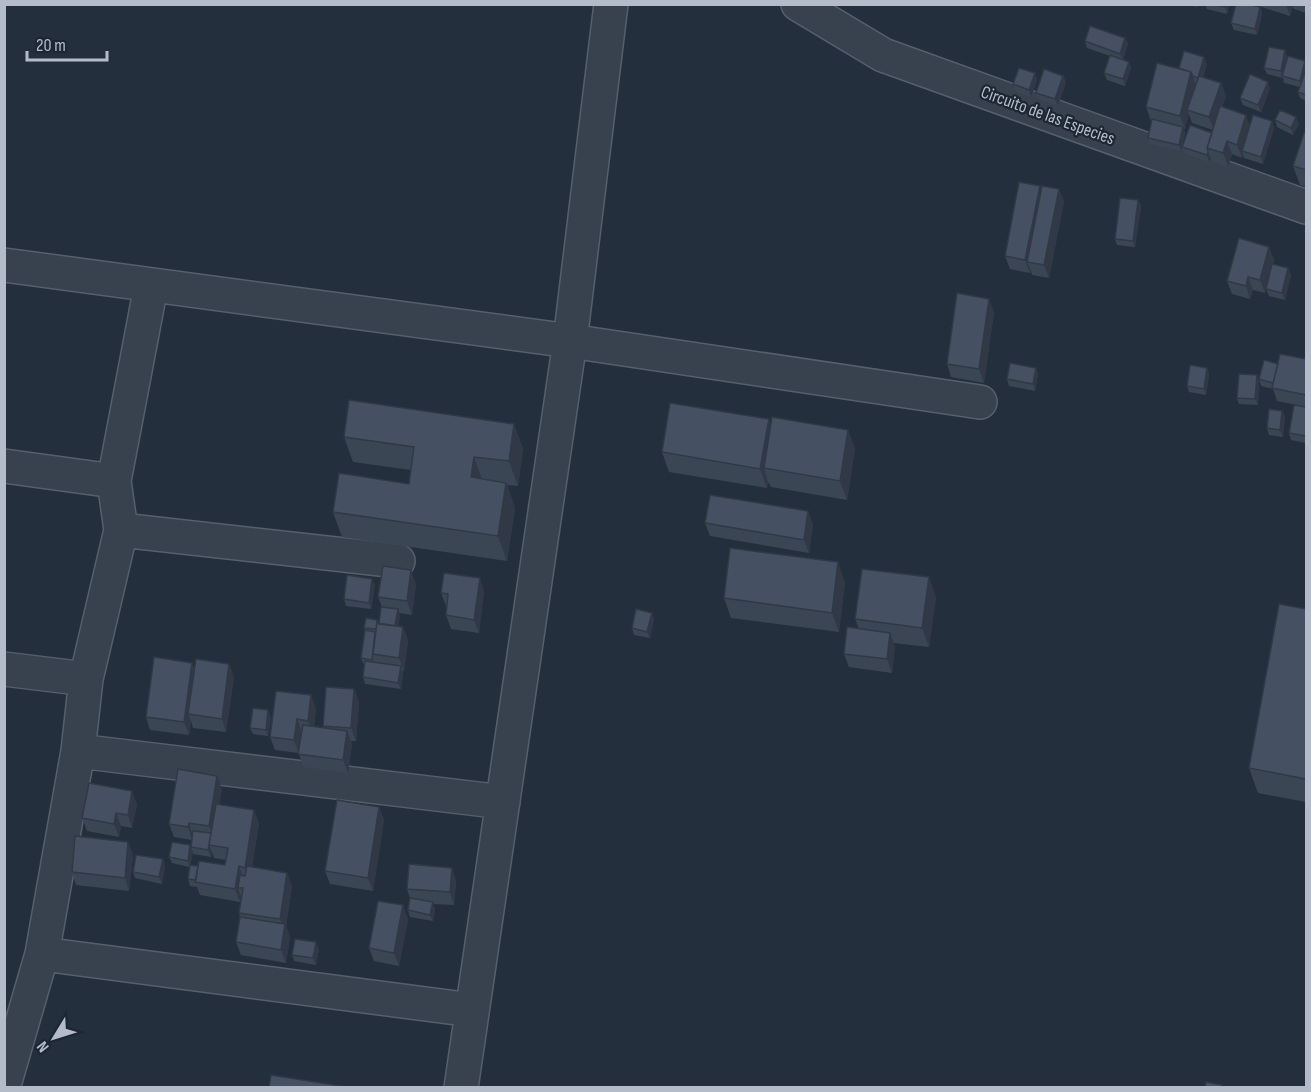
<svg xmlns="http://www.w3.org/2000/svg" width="1311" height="1092" viewBox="0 0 1311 1092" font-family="'Sofia Sans Condensed',sans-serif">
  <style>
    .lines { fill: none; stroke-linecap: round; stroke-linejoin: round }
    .minor-casing { stroke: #565f6c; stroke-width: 36 }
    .minor { stroke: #38414e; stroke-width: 33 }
    .wall { fill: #3b4654; fill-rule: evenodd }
    .shaded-wall { fill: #303945 }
    .building { fill: #455162; stroke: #303945; stroke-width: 1.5 }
    .labels { text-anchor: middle; stroke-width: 4.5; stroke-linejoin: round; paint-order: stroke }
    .street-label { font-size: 18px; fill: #b4bcc9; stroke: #1d2633 }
  </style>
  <rect width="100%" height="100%" fill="#242f3e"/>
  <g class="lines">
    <g class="minor-casing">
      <path id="minor" d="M798,4L883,55L1306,207
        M4,265L570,341L980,402
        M4,466L114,481
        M121,530L398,561
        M4,669L86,679
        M78,751L503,802
        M42,954L472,1010
        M4,1085L42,954L78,751L86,679L121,530L114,481L151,286
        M461,1088L570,341L611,4"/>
    </g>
    <use href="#minor" class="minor"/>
  </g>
  <path class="wall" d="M1186,4H1198L1197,7Z
    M1205,4H1229L1227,14L1207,9Z
    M1252,4H1306V13L1294,9L1293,6L1290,16Z
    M1260,7L1262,14L1257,35L1234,30L1231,23Z
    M1125,38L1128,44L1123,60L1131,68L1125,86L1107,80L1104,73L1110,56L1087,48L1085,41Z
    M1287,57L1286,62L1306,75V101L1300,98L1298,92L1300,87L1284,83L1283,78L1267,74L1264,68Z
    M1207,64L1203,77L1221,83L1226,96L1222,107L1250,125L1272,121L1274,128L1263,164L1244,158L1243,154L1242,158L1232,154L1228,166L1211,161V159L1209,162L1185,154L1182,147L1212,133L1213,130L1192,123L1189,114L1185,129H1184L1185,133L1181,151L1150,144L1148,138L1151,121L1146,107L1179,68Z
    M1063,76L1066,82L1058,106L1038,99L1036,93Z
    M1037,80L1031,97L1015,91L1013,84Z
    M1270,88L1261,112L1243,105L1240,98Z
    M1275,120L1299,124L1293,135L1277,127Z
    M1306,133V187L1300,185L1293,166Z
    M1040,186L1041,190L1059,189L1064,202L1049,278L1032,275L1031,271L1030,273L1010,269L1005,256Z
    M1138,200L1141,206L1135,247L1117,245L1115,239Z
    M1269,247L1274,260L1273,264L1288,268L1291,275L1285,300L1269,296L1266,289L1269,279L1265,293L1253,290L1250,299L1232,294L1227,281Z
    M994,312L984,383L951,377L947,364Z
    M1306,359V443L1291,440L1289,433L1297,405L1277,401L1273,389L1261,386L1259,379L1278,364Z
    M1207,368L1209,374L1206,395L1189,392L1187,386Z
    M1038,374L1035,391L1009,386L1007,379Z
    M1257,375L1259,382L1258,405L1239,404L1237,398Z
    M1282,411L1285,417L1283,437L1269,435L1267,428Z
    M514,424L523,449L518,486L507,485L515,508L507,561L342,537L333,512L409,484L411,470L353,462L344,437Z
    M770,424L848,430L855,449L847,500L771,487L768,482L767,488L669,472L662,452Z
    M705,523L813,524L809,553L710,536Z
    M845,582L839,632L731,618L724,598Z
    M416,584L412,615L399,613L400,616L398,627H403L408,641L404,671H403V673L401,689L365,684L363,677L364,665L361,658L365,630L364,628L377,620L379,624L382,607L378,597Z
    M375,585L371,609L346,606L344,599Z
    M484,591L479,633L451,629L446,615L447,606H446L441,593Z
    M936,597L929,647L893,643L895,646L892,673L849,667L844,654L859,629L855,619Z
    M1306,609V802L1258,793L1249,768Z
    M654,619L650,638L634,635L632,628Z
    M192,663L194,670L229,664L234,677L226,732L193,728L191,721L189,735L150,730L146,717Z
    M354,689L359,702L356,741H351L352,744L348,773L303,767L299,753L275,750L270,737L316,708L314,726L324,728L323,726Z
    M271,717L268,736L253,734L250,728Z
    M222,789L219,804L259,823L252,867L287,873L292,886L286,926L290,937L286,963L241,955L236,942L240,917L239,913L242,898L241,896L240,902L200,895L197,887L190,886L188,879L189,867L172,863L169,857L191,847L192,840L174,837L169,824ZM193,852V854L211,857L212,852L214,858L226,860L225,865L198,866L190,865Z
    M137,804L132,828L121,826L119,837L87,831L82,818Z
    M379,807L384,820L373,891L330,884L325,871Z
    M128,842L133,855L129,891L76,885L72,872Z
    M165,866L162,884L135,878L133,872Z
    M452,868L456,881L454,905L433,904L435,909L433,921L410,917L408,910L410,898L407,889Z
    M408,919L399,966L374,961L369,948Z
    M319,949L316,965L294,961L292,955Z"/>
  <path class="shaded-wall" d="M1225,4H1229L1227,14L1225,7Z
    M1286,4H1292L1293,6L1290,16Z
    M1260,7L1262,14L1257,35L1255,29Z
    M1125,38L1128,44L1123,60L1120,54Z
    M1285,50L1287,57L1283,76H1282L1281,71Z
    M1204,57L1207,64L1200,84L1198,78Z
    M1305,61L1306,65V72L1302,88L1300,81Z
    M1129,62L1131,68L1125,86L1123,79Z
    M1191,72L1196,85L1187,110L1189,114L1185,129L1180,116Z
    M1035,73L1037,80L1031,97L1029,90Z
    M1063,76L1066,82L1058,106L1055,99Z
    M1268,82L1270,88L1261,112L1258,105Z
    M1221,83L1226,96L1214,130L1209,117Z
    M1246,115L1251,128L1242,151L1243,154L1242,158L1237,145Z
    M1296,117L1299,124L1293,135L1291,128Z
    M1272,121L1274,128L1263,164L1261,157Z
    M1183,127L1185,133L1181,151L1179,145Z
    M1227,141L1232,154L1228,166L1223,153Z
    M1208,152L1211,159L1209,162L1207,155Z
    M1040,186L1044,199L1027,262L1031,271L1030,273L1025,260Z
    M1059,189L1064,202L1049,278L1044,265Z
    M1138,200L1141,206L1135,247L1133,241Z
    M1269,247L1274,260L1265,293L1260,280Z
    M1288,268L1291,275L1285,300L1282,293Z
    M1248,277L1253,290L1250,299L1246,286Z
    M989,299L994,312L984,383L979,369Z
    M1036,368L1038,374L1035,391L1033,384Z
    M1207,368L1209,374L1206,395L1204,389Z
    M1257,375L1259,382L1258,405L1255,399Z
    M1282,411L1285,417L1283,437L1280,430Z
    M769,419L776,438L764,468L768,482L767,488L760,469Z
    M514,424L523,449L518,486L509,461Z
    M848,430L855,449L847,500L840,481Z
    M474,457L483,482L471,477Z
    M506,483L515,508L507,561L498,536Z
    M808,511L813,524L809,553L804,540Z
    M838,562L845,582L839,632L832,613Z
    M411,570L416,584L412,615L407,601Z
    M929,577L936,597L929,647L922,628Z
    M480,578L484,591L479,633L474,620Z
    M372,579L375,585L371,609L369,603Z
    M398,609L400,616L397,637L394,630Z
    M652,613L654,619L650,638L647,632Z
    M403,627L408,641L404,671L399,658Z
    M890,633L895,646L892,673L887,659Z
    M192,663L197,676L188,714L191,721L189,735L184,722Z
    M229,664L234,677L226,732L222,719Z
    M401,666L403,673L401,689L398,683Z
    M354,689L359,702L356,741L351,728Z
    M311,695L316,708L313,734L308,721Z
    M268,710L271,717L268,736L266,730Z
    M297,719L302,733L299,753L294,740Z
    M347,731L352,744L348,773L343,760Z
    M217,776L222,789L214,839L209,826Z
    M132,791L137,804L132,828L128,815Z
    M379,807L384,820L373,891L368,878Z
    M254,810L259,823L250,881L245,868Z
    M116,813L121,826L119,837L114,824Z
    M189,823L193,836L192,840L188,827Z
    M128,842L133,855L129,891L125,878Z
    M190,845L193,852L190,867L188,861Z
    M209,845L212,852L211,857L208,850Z
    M163,859L165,866L162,884L159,877Z
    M239,866L244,880L238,888L241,896L240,902L235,889Z
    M452,868L456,881L454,905L450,892Z
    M287,873L292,886L286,926L290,937L286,963L281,950L284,931L280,919Z
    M433,902L435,909L433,921L430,915Z
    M403,905L408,919L399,966L394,953Z
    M316,942L319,949L316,965L313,958Z"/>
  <path class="building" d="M1212,4H1225V7Z
    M1236,4H1247L1260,7L1255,29L1231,23Z
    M1090,26L1125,38L1120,54L1085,41Z
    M1269,47L1285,50L1281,71L1264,68Z
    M1184,51L1204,57L1198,78L1193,76L1191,72L1179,68Z
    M1110,55L1129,62L1123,79L1104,73Z
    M1288,56L1305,61L1300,81L1282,76Z
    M1157,63L1191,72L1180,116L1146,107Z
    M1019,68L1035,73L1029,90L1013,84Z
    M1044,69L1063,76L1055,99L1036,93Z
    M1250,74L1268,82L1258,105L1240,98Z
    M1304,75H1306V95L1298,92Z
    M1199,76L1221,83L1209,117L1187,110Z
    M1220,106L1246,115L1237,145L1227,141L1223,153L1207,148Z
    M1280,110L1296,117L1291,128L1275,120Z
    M1253,115L1272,121L1261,157L1242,151Z
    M1152,119L1183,127L1179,145L1148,138Z
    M1190,125L1212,133L1207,148L1208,152L1207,155L1182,147Z
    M1304,133H1306V170L1293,166Z
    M1019,182L1040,186L1025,260L1005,256Z
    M1042,186L1059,189L1044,265L1027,262Z
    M1120,198L1138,200L1133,241L1115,239Z
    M1239,238L1269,247L1260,280L1248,277L1246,286L1227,281Z
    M1272,264L1288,268L1282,293L1266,289Z
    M957,293L989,299L979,369L947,364Z
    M1280,354L1306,359V395L1272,388Z
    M1264,360L1278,364L1273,383L1259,379Z
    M1010,363L1036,368L1033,384L1007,379Z
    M1190,365L1207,368L1204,389L1187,386Z
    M1239,374L1257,375L1255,399L1237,398Z
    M349,400L514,424L509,461L474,457L471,477L506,483L498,536L333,512L339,473L409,484L414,447L344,437Z
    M670,403L769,419L760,469L662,452Z
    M1294,405L1306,407V436L1289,433Z
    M1269,409L1282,411L1280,430L1267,428Z
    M772,417L848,430L840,481L764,468Z
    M710,495L808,511L804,540L705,523Z
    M730,548L838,562L832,613L724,598Z
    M383,566L411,570L407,601L378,597Z
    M862,569L929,577L922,628L855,619Z
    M444,573L480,578L474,620L446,615L448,594L441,593Z
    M347,575L372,579L369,603L344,599Z
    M1279,604L1306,609V779L1249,768Z
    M381,607L398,609L395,626L379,624Z
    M636,609L652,613L647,632L632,628Z
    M366,618L377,620L376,629L364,628Z
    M377,623L403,627L399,658L373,654Z
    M847,627L890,633L887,659L844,654Z
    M365,630L375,632L372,660L361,658Z
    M154,657L192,663L184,722L146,717Z
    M196,659L229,664L222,719L188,714Z
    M365,661L401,666L398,683L363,677Z
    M326,687L354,689L351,728L323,726Z
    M276,691L311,695L308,721L297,719L294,740L270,737Z
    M253,708L268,710L266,730L250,728Z
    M303,725L347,731L343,760L298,754Z
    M178,769L217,776L209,826L189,823L188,827L169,824Z
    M89,783L132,791L128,815L116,813L114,824L82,818Z
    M337,800L379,807L368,878L325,871Z
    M216,804L254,810L245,868L239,866L235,889L195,882L199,861L225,865L228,848L209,845Z
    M193,831L211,833L208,850L191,847Z
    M75,836L128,842L125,878L72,872Z
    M172,842L190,845L188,861L169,857Z
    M136,855L163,859L159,877L133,872Z
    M409,864L452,868L450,892L407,889Z
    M190,865L198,866L196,880L188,879Z
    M247,866L287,873L280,919L239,913L243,888H238L240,875L245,876Z
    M410,898L433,902L430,915L408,910Z
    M378,901L403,905L394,953L369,948Z
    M240,917L285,924L281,950L236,942Z
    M295,939L316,942L313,958L292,955Z
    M271,1075L353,1088H269Z
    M1206,1082L1222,1085V1088H1205Z"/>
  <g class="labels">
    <g class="street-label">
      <text transform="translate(1048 115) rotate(20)" y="6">Circuito de las Especies</text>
    </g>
  </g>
  <rect width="1311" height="1092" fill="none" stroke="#b4bcc9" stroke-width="12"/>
  <g transform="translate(54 1038) rotate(232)" stroke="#1d2633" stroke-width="4.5" paint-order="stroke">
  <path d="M0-4.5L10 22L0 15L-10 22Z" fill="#b4bcc9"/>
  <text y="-9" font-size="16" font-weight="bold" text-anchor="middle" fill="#b4bcc9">N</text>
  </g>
  <path d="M27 51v9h80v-9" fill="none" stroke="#b4bcc9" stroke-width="3"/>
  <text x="36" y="51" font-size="18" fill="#b4bcc9" stroke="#1d2633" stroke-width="4.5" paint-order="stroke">20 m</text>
</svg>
